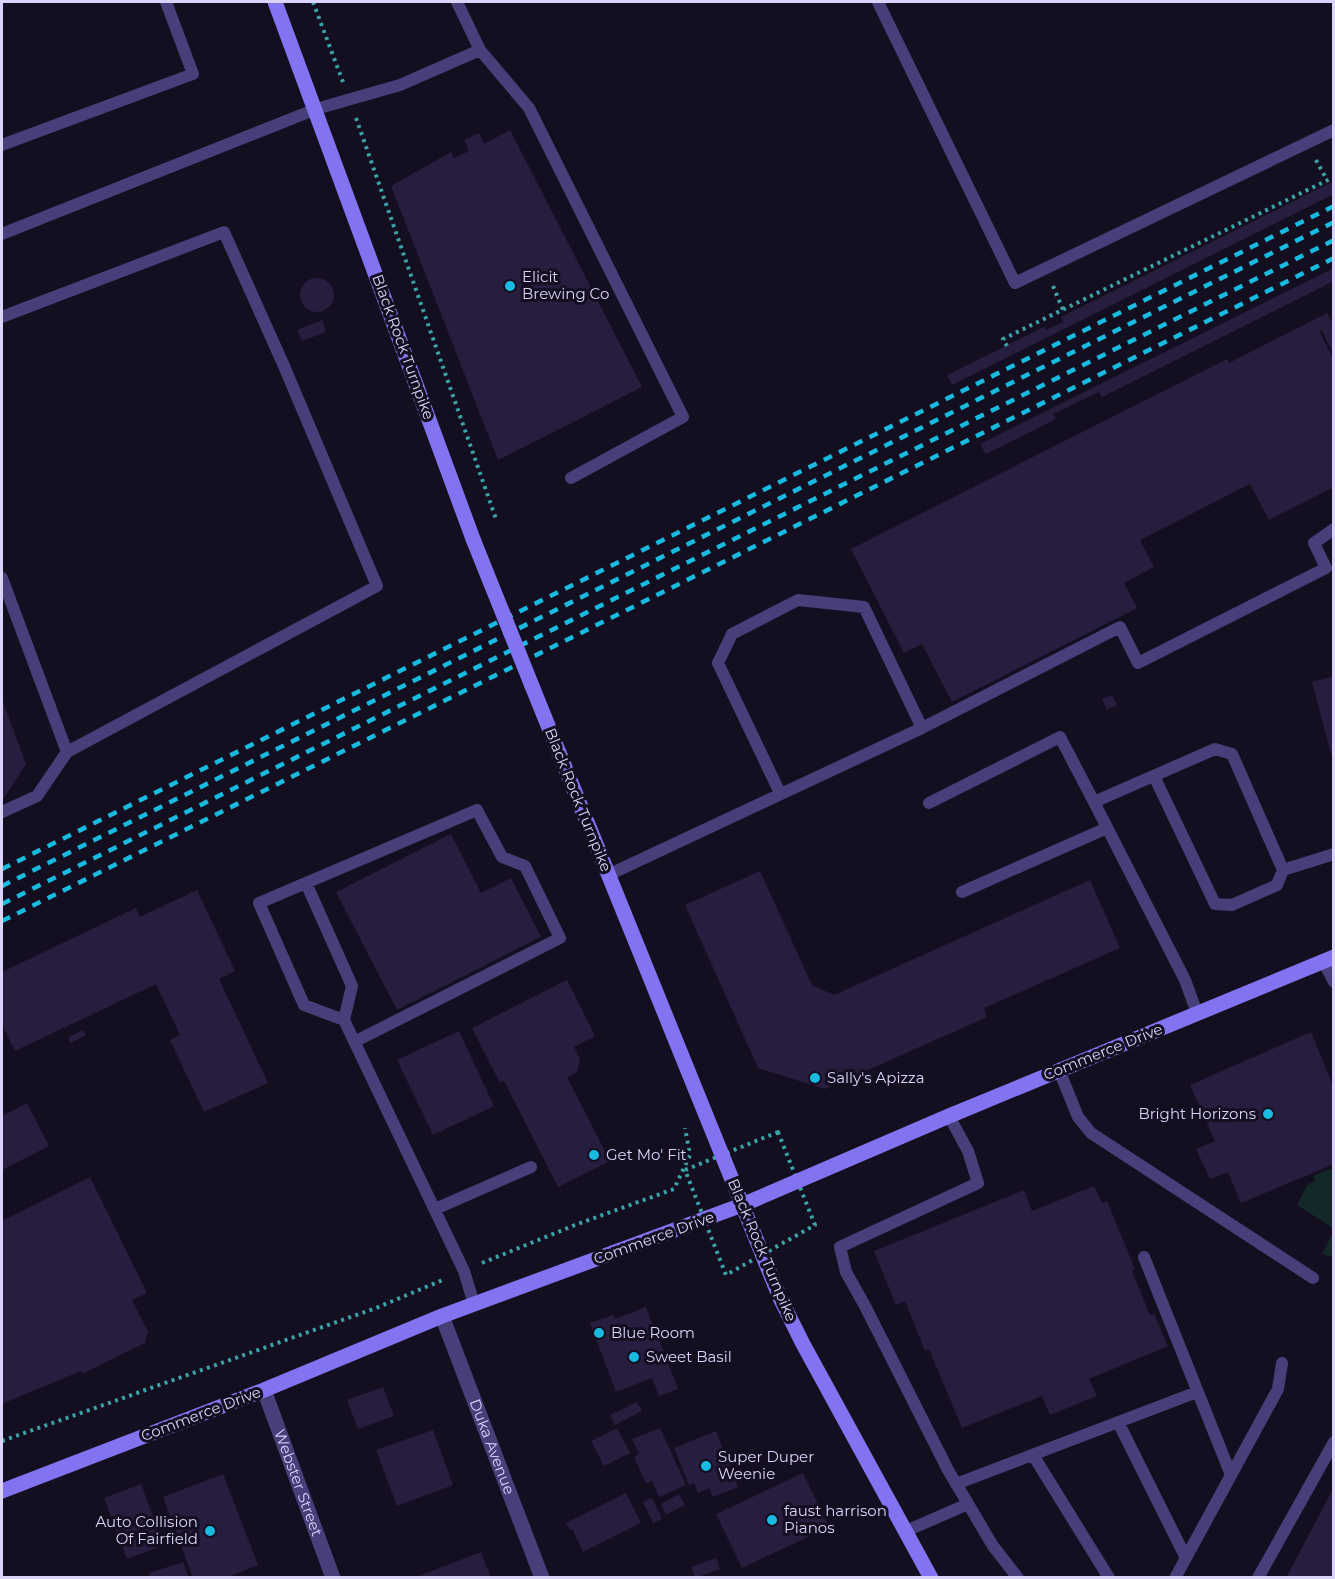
<svg xmlns="http://www.w3.org/2000/svg" width="1335" height="1579" viewBox="0 0 1335 1579" font-family="Montserrat,sans-serif">
  <style>
    .green { fill: #132829 }
    .building { fill: #271d3f }
    .lines { fill: none; stroke-linecap: round; stroke-linejoin: round }
    .path { stroke: #3ba3a6; stroke-width: 4; stroke-dasharray: 3 4.5; stroke-linecap: butt }
    .service { stroke: #473f7a; stroke-width: 12 }
    .minor { stroke: #473f7a; stroke-width: 15 }
    .secondary { stroke: #8274f0; stroke-width: 15 }
    .rail { stroke: #19bae0; stroke-width: 4.5; stroke-dasharray: 9 8; stroke-linecap: butt }
    .secondary-bridge { stroke: #8274f0; stroke-width: 15 }
    .poi-dot { fill: #19bae0; stroke: #140f20; stroke-width: 2 }
    .labels { text-anchor: middle; stroke-width: 6; stroke-linejoin: round; paint-order: stroke }
    .poi-label { font-size: 15px; fill: #dbd3fa; stroke: #140f20; text-anchor: start }
    .street-label { font-size: 15px; fill: #dbd3fa; stroke: #140f20 }
  </style>
  <rect width="100%" height="100%" fill="#140f20"/>
  <path class="green" d="M1333,1168V1228L1297,1205L1308,1184L1316,1181L1313,1176Z
    M1333,1233V1257L1322,1254Z"/>
  <path class="building" d="M510,130L642,387L498,460L391,186L451,152L454,158L469,151L464,140L479,133L484,144Z
    M1334,181V194L952,385L947,375L1044,327L1046,330L1063,322L1061,317Z
    M1334,268V281L1102,397L1099,392L1053,414L1056,419L986,454L980,444Z
    M300 295a17 17 0 1 1 34 0a17 17 0 1 1-34 0Z
    M1327,313L1334,326V348L1331,349L1321,329L1320,333L1334,360V487L1269,520L1250,484L1140,540L1154,567L1124,583L1137,608L952,702L922,644L904,653L851,549L1227,359L1229,363Z
    M322,320L326,332L302,341L297,330Z
    M1334,676V760L1333,761L1312,682Z
    M1112,695L1117,705L1107,710L1102,699Z
    M2,699L26,764L2,801Z
    M451,834L481,893L511,878L541,937L397,1010L336,892Z
    M760,871L812,985L834,995L1090,880L1120,948L984,1008L987,1017L825,1089L758,1068L685,905Z
    M197,890L235,971L219,979L268,1083L204,1112L170,1040L180,1035L156,984L15,1051L2,1024V972L136,908L140,917Z
    M567,980L595,1036L574,1047L580,1059L577,1072L567,1077L610,1161L558,1187L504,1081L500,1083L472,1028Z
    M83,1030L86,1035L71,1043L69,1041V1037Z
    M459,1031L494,1106L433,1135L397,1060Z
    M1311,1032L1334,1088V1164L1241,1203L1228,1172L1210,1179L1196,1149L1215,1141L1190,1085Z
    M27,1103L49,1146L2,1170V1116Z
    M90,1177L147,1293L132,1300L148,1332L145,1343L82,1374L81,1371L4,1403L2,1402V1221Z
    M1094,1186L1102,1203L1107,1201L1135,1269L1132,1271L1150,1315L1154,1314L1168,1346L1089,1379L1097,1396L1050,1415L1042,1396L962,1428L929,1349L925,1351L905,1301L896,1305L874,1251L1024,1190L1032,1211Z
    M646,1307L654,1329L661,1326L664,1334L658,1337L678,1389L659,1396L652,1378L616,1392L590,1323L613,1315L615,1319Z
    M383,1387L394,1416L358,1429L347,1400Z
    M637,1402L642,1411L615,1425L610,1415Z
    M617,1428L630,1453L604,1466L591,1441Z
    M660,1428L686,1485L659,1497L652,1481L646,1484L634,1457L639,1454L632,1439Z
    M433,1430L453,1485L397,1506L376,1450Z
    M716,1431L738,1487L713,1497L709,1488L698,1493L694,1483L689,1485L674,1448Z
    M803,1473L829,1527L742,1568L716,1514Z
    M223,1474L258,1565L226,1578H193L163,1497Z
    M141,1484L164,1545L127,1559L104,1498Z
    M1334,1487V1578H1286Z
    M626,1493L641,1523L583,1552L572,1529L570,1530L566,1523Z
    M679,1494L685,1505L666,1515L661,1504Z
    M652,1498L662,1519L653,1523L643,1502Z
    M481,1552L491,1578H416V1577Z
    M716,1558L720,1569L695,1578L691,1567Z
    M183,1562L189,1578H150L149,1573Z"/>
  <g class="lines">
    <path class="path" d="M313,2L343,82
      M356,118L496,519
      M1316,160L1327,180
      M1053,286L1063,310
      M1007,346L1003,339L1334,177
      M778,1132L815,1225L726,1275L685,1170Z
      M482,1263L575,1225L674,1189L690,1155L685,1128
      M2,1441L376,1308L445,1279"/>
    <path class="service" d="M878,2L1015,283L1334,130
      M480,50L529,108L683,417L571,478
      M2,145L193,74L166,2
      M2,234L316,109L400,85L480,50L457,2
      M2,317L224,232L284,366L377,586L67,752
      M2,578L67,752L37,796L2,812
      M1154,776L1215,904L1232,905L1277,885L1283,870L1232,754L1215,749L1094,802L1185,980L1197,1013
      M780,793L718,663L732,634L798,600L864,607L922,728
      M929,803L1060,737L1094,802
      M1283,870L1334,854
      M608,875L922,728L1120,627L1138,663L1326,568L1314,543L1334,529
      M306,883L352,986L344,1020
      M962,892L1107,828
      M1323,961L1334,982
      M356,1041L560,938L525,866L502,857L477,810L259,903L304,1005L344,1020L464,1271L474,1304
      M1059,1070L1078,1117L1091,1133L1313,1278
      M949,1116L968,1151L978,1183L840,1247L846,1272L865,1306L948,1470L993,1546L1018,1578
      M435,1209L531,1167
      M1144,1257L1231,1475
      M1118,1422L1186,1558
      M1033,1455L1109,1578
      M956,1484L1197,1392
      M906,1531L968,1504
      M1175,1578L1278,1389L1282,1363
      M1258,1578L1334,1442"/>
    <g class="minor">
      <path id="s1" d="M442,1316L542,1578"/>
      <path id="s2" d="M264,1390L333,1578"/>
    </g>
    <path class="secondary" d="M275,2L473,539
      M532,686L780,1298L803,1344L931,1578
      M2,1491L264,1390L442,1316L742,1205L949,1116L1334,957"/>
    <path class="rail" d="M2,869L1334,206
      M2,886L1334,222
      M2,904L1334,240
      M2,921L1334,258"/>
    <path class="secondary-bridge" d="M473,539L532,686"/>
  </g>
  <g class="poi-dot">
    <circle cx="510" cy="286" r="6"/>
    <circle cx="815" cy="1078" r="6"/>
    <circle cx="1268" cy="1114" r="6"/>
    <circle cx="594" cy="1155" r="6"/>
    <circle cx="599" cy="1333" r="6"/>
    <circle cx="634" cy="1357" r="6"/>
    <circle cx="706" cy="1466" r="6"/>
    <circle cx="772" cy="1520" r="6"/>
    <circle cx="210" cy="1531" r="6"/>
  </g>
  <g class="labels">
    <g class="poi-label">
      <text x="522" y="282">Elicit<tspan x="522" dy="17">Brewing Co</tspan></text>
      <text x="827" y="1083">Sally's Apizza</text>
      <text x="1256" y="1119" text-anchor="end">Bright Horizons</text>
      <text x="606" y="1160">Get Mo' Fit</text>
      <text x="611" y="1338">Blue Room</text>
      <text x="646" y="1362">Sweet Basil</text>
      <text x="718" y="1462">Super Duper<tspan x="718" dy="17">Weenie</tspan></text>
      <text x="784" y="1516">faust harrison<tspan x="784" dy="17">Pianos</tspan></text>
      <text x="198" y="1527" text-anchor="end">Auto Collision<tspan x="198" dy="17">Of Fairfield</tspan></text>
    </g>
    <g class="street-label">
      <text transform="translate(403 347) rotate(70)" y="5">Black Rock Turnpike</text>
      <text transform="translate(578 800) rotate(68)" y="5">Black Rock Turnpike</text>
      <text transform="translate(1103 1052) rotate(-22)" y="5">Commerce Drive</text>
      <text transform="translate(654 1238) rotate(-20)" y="5">Commerce Drive</text>
      <text transform="translate(762 1250) rotate(67)" y="5">Black Rock Turnpike</text>
      <text transform="translate(201 1414) rotate(-21)" y="5">Commerce Drive</text>
      <text dy="5" stroke="none"><textPath href="#s1" startOffset="140">Duka Avenue</textPath></text>
      <text dy="5" stroke="none"><textPath href="#s2" startOffset="99">Webster Street</textPath></text>
    </g>
  </g>
  <rect width="1335" height="1579" fill="none" stroke="#dbd3fa" stroke-width="6"/>
</svg>
